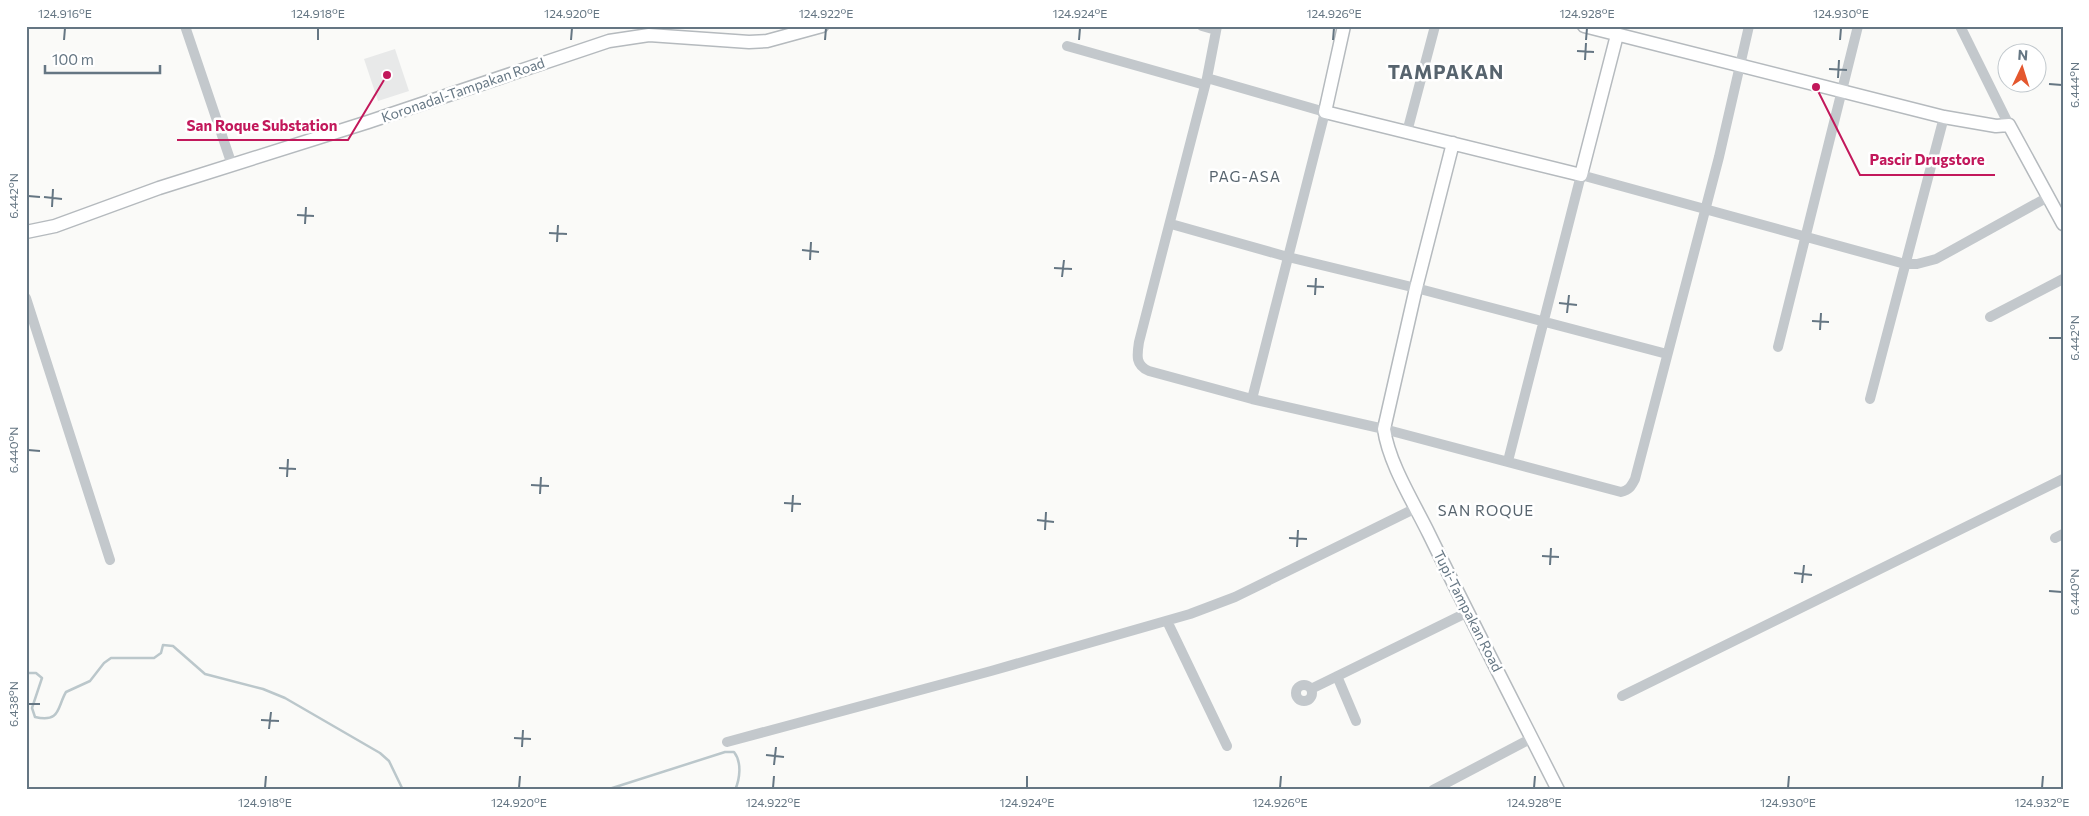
<svg xmlns="http://www.w3.org/2000/svg" width="2089" height="816" viewBox="0 0 2089 816" font-family="Commissioner,sans-serif">
  <style>
    .built { fill: #e8e9e9 }
    .lines { fill: none; stroke-linecap: round; stroke-linejoin: round }
    .stream { stroke: #bbc7cb; stroke-width: 2.5 }
    .major-casing { stroke: #b5babe; stroke-width: 15 }
    .minor { stroke: #c3c8cc; stroke-width: 10 }
    .major { stroke: #fff; stroke-width: 12 }
    .ticks { fill: none; stroke: #657683; stroke-width: 2 }
    .labels { text-anchor: middle; stroke-width: 5; stroke-linejoin: round; paint-order: stroke }
    .street-label { font-size: 14px; fill: #657683; stroke: #fff }
    .neighbourhood-label { font-size: 15px; letter-spacing: 1px; fill: #57646e; stroke: #fff }
    .district-label { font-size: 19px; font-weight: bold; letter-spacing: 1px; fill: #57646e; stroke: #fff }
    .leader { fill: none; stroke: #c2185b; stroke-width: 2 }
    .callout-dot { fill: #c2185b; stroke: #fff; stroke-width: 2 }
    .callout-label { font-size: 15px; text-anchor: middle; font-weight: bold; fill: #c2185b; stroke: #fff; stroke-width: 5; stroke-linejoin: round; paint-order: stroke }
    .neatline { fill: none; stroke: #657683; stroke-width: 2 }
    .ticks-label { font-size: 12px; text-anchor: middle; fill: #657683 }
  </style>
  <rect width="100%" height="100%" fill="#fafaf8"/>
  <path class="built" d="M395,49L409,91L378,101L364,59Z"/>
  <g class="lines">
    <path class="stream" d="M26,673H36L42,678L32,708L35,717C61,723 57,707 66,692L90,681L104,663L111,658H154L161,653L163,645L173,646L205,674L263,689L285,698L380,753L389,761L403,790
      M606,790L725,752H734C742,762 740,779 735,790"/>
    <g class="major-casing">
      <path id="major" d="M1344,26L1325,112L1581,175L1617,35
        M1584,26L1944,117L1996,126L2009,125L2063,224
        M1453,143L1416,288L1384,429C1389,464 1414,503 1429,534C1471,620 1515,705 1558,790
        M26,232L55,226L159,188L368,122L609,41L649,35L749,42L767,41L822,26"/>
    </g>
    <path class="minor" d="M185,26L232,165
      M1202,26L1216,30
      M1217,26L1207,78L1139,342C1137,355 1135,365 1149,371L1252,399L1384,429L1621,492C1629,490 1631,487 1635,479L1719,157L1749,26
      M1960,26L2009,125
      M1067,46L1205,85
      M1207,78L1325,112L1252,399
      M1407,132L1435,26
      M1171,224L1288,257L1416,288L1667,354
      M26,298L110,560
      M1990,317L2063,279
      M1778,347L1858,26
      M1870,399L1944,117
      M1508,461L1581,175L1905,264H1917L1936,259L2048,197
      M2055,538L2063,534
      M1167,621L1227,746
      M1337,676L1356,721
      M1296 693a8 8 0 1 1 16 0a8 8 0 1 1-16 0Z
      M1311,689L1468,612
      M1622,696L2063,479
      M727,742L991,671L1190,614L1235,597L1416,508
      M1433,790L1532,738"/>
    <use href="#major" class="major"/>
  </g>
  <path class="ticks" d="M64,40L65,28M318,40V28M571,40L572,28M825,40L826,28M1079,40L1080,28M1333,40L1334,28M1586,40L1587,28M1840,40L1841,28M1577,51L1594,52M1585,60L1586,43M1829,69L1847,70M1838,78L1839,60M2049,84L2062,85M28,196L40,197M44,197L62,199M52,207L53,189M297,215L314,216M305,224L306,207M549,233L567,234M557,242L558,225M802,250L819,252M810,260L811,242M1054,268L1072,269M1062,277L1064,260M1307,286L1324,287M1315,295L1316,278M1559,303L1577,305M1567,313L1569,295M1812,321L1829,322M1820,330L1821,313M2049,338H2062M28,450L40,451M279,468L296,469M287,477L288,459M531,485L549,486M540,494L541,477M784,503L801,504M792,512L793,495M1037,520L1054,522M1045,530L1046,512M1289,538L1307,539M1297,547L1298,530M1542,556L1559,557M1550,565L1551,548M1794,573L1812,575M1802,583L1804,565M2049,591L2062,592M28,704H40M261,720L279,721M269,729L271,712M514,738L531,739M522,747L523,730M766,755L784,757M774,765L776,747M265,788L266,776M519,788L520,776M773,788L774,776M1027,788V776M1280,788L1281,776M1534,788L1535,776M1788,788L1789,776M2042,788L2043,776"/>
  <g class="labels">
    <g class="street-label">
      <text transform="translate(463 90) rotate(-19)" y="5">Koronadal-Tampakan Road</text>
      <text transform="translate(1468 611) rotate(63)" y="5">Tupi-Tampakan Road</text>
    </g>
    <g class="neighbourhood-label">
      <text x="1245" y="182">PAG-ASA</text>
      <text x="1486" y="516">SAN ROQUE</text>
    </g>
    <g class="district-label">
      <text x="1446" y="79">TAMPAKAN</text>
    </g>
  </g>
  <path class="leader" d="M387 75L348 140H177M1816 87L1860 175H1995"/>
  <g class="callout-dot">
    <circle cx="387" cy="75" r="5"/>
    <circle cx="1816" cy="87" r="5"/>
  </g>
  <g class="callout-label">
    <text x="262" y="131">San Roque Substation</text>
    <text x="1927" y="165">Pascir Drugstore</text>
  </g>
  <rect width="2089" height="816" fill="none" stroke="#ffffff" stroke-width="55"/>
  <g transform="translate(2022 68) rotate(4)"><circle r="24" fill="#ffffff" stroke="#c1c8cd"/>
  <path d="M0-4L9 19L0 12L-9 19Z" fill="#e4572e"/>
  <text y="-8" font-size="14" font-weight="bold" text-anchor="middle" fill="#657683">N</text>
  </g>
  <path d="M45 65v8h115v-8" fill="none" stroke="#657683" stroke-width="2.5"/>
  <text x="52" y="65" font-size="15" fill="#657683" stroke="#ffffff" stroke-width="4" paint-order="stroke">100 m</text>
  <rect x="28" y="28" width="2034" height="760" class="neatline"/>
  <g class="ticks-label">
    <text x="65" y="18">124.916°E</text>
    <text x="318" y="18">124.918°E</text>
    <text x="572" y="18">124.920°E</text>
    <text x="826" y="18">124.922°E</text>
    <text x="1080" y="18">124.924°E</text>
    <text x="1334" y="18">124.926°E</text>
    <text x="1587" y="18">124.928°E</text>
    <text x="1841" y="18">124.930°E</text>
    <text transform="translate(2075 85) rotate(-90)" y="4">6.444°N</text>
    <text transform="translate(14 196) rotate(-90)" y="4">6.442°N</text>
    <text transform="translate(2075 338) rotate(-90)" y="4">6.442°N</text>
    <text transform="translate(14 450) rotate(-90)" y="4">6.440°N</text>
    <text transform="translate(2075 592) rotate(-90)" y="4">6.440°N</text>
    <text transform="translate(14 704) rotate(-90)" y="4">6.438°N</text>
    <text x="265" y="807">124.918°E</text>
    <text x="519" y="807">124.920°E</text>
    <text x="773" y="807">124.922°E</text>
    <text x="1027" y="807">124.924°E</text>
    <text x="1280" y="807">124.926°E</text>
    <text x="1534" y="807">124.928°E</text>
    <text x="1788" y="807">124.930°E</text>
    <text x="2042" y="807">124.932°E</text>
  </g>
</svg>
